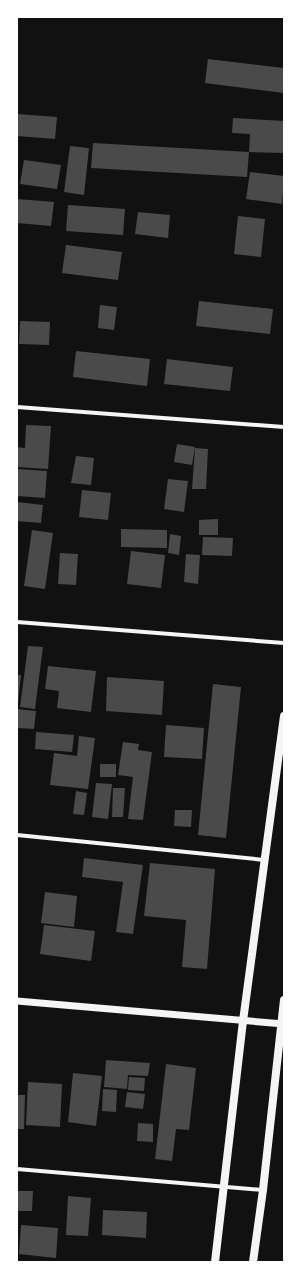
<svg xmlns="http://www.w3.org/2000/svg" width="301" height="1279" viewBox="0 0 301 1279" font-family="'Golos Text',sans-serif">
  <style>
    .building { fill: #4a4a4a }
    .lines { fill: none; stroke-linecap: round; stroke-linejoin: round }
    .minor { stroke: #f5f5f5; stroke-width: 4 }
    .tertiary { stroke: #f5f5f5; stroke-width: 7 }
    .secondary { stroke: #f5f5f5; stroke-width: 8 }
  </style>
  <rect width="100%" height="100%" fill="#111"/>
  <path class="building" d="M208,59L284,68V93L205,83Z
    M17,114L57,117L55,139L17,136Z
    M233,118L284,121V153L249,152L250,134L232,133Z
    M93,143L249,152L247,177L91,168Z
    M70,146L89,148L84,195L64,192Z
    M24,160L61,165L57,189L20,184Z
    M250,172L284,176L282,204L246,199Z
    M17,199L54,202L51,226L17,223Z
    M68,205L125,209L123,235L66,231Z
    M138,212L170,215L168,238L135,234Z
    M238,216L265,219L261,257L234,254Z
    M66,245L122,252L118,280L62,273Z
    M199,301L273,309L270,334L196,326Z
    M100,305L117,307L114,330L98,328Z
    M20,321L50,322L49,345L19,344Z
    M76,351L150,359L147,386L73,377Z
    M167,359L233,367L230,391L164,384Z
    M26,425L51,426L48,469L17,467V447L25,448Z
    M177,444L195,447L192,465L174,462Z
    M195,448L208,449L206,489H192Z
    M76,456L94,458L91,485L71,483Z
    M17,469L47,471L45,498L17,496Z
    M168,479L188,481L184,512L164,509Z
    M82,490L111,493L108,520L79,517Z
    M17,502L43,505L41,523L17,521Z
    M218,519V535H199V520Z
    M121,529L167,530V548L121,547Z
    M32,530L53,533L45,589L24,586Z
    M170,534L181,536L179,555L168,553Z
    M203,537L233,538L232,556L202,555Z
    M131,551L165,555L161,588L127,584Z
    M60,553L78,554L76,585L58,584Z
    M186,554L200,555L198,584L184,582Z
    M28,646L43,647L35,709L20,707Z
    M48,666L96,671L91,712L57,708L59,691L45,689Z
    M17,675H21L18,703H17Z
    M107,677L164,681L162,715L106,711Z
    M213,684L241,687L226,838L198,835Z
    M17,709L36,711L34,729L17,728Z
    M166,725L204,728L202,759L164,757Z
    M36,732L74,735L72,752L35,749Z
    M79,736L95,738L88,789L50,785L54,753L77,756Z
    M123,742L139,744L138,750L152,752L143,820L128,819L133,777L118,775Z
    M100,764H116V777H100Z
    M96,783L112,784L108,819L92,817Z
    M113,788H125L123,817H112Z
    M76,791L87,793L84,815L73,814Z
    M175,810H192L191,827L174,826Z
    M84,858L143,865L133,934L116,932L123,882L82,877Z
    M150,863L215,869L207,969L182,967L186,920L144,916Z
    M45,892L77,896L74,927L41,923Z
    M44,925L95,931L91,961L40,954Z
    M106,1060L150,1063L148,1076L128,1075L127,1089L104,1087Z
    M166,1064L196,1068L189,1130L176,1129L172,1161L155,1159Z
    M73,1073L102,1076L96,1126L68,1122Z
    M129,1077L145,1078L144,1091L128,1090Z
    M28,1082L62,1084L60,1127L26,1125Z
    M103,1089L117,1090L116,1112L102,1111Z
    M127,1092L145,1094L143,1109L125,1107Z
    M17,1095H25L24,1129H17Z
    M138,1123L153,1124V1142L137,1141Z
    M17,1191H33L32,1211H17Z
    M68,1196L91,1198L88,1236L66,1235Z
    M103,1210L147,1212L146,1238L102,1235Z
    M21,1225L58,1228L56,1258L19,1254Z"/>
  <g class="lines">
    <path class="minor" d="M17,407L284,427
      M17,622L284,643
      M17,835L265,860
      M17,1169L263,1190"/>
    <path class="tertiary" d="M17,1001L284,1024"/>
    <path class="secondary" d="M215,1262L243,1021L284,716
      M253,1262L263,1190L284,1000"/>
  </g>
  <rect width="301" height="1279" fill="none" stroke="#ffffff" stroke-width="36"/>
</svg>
